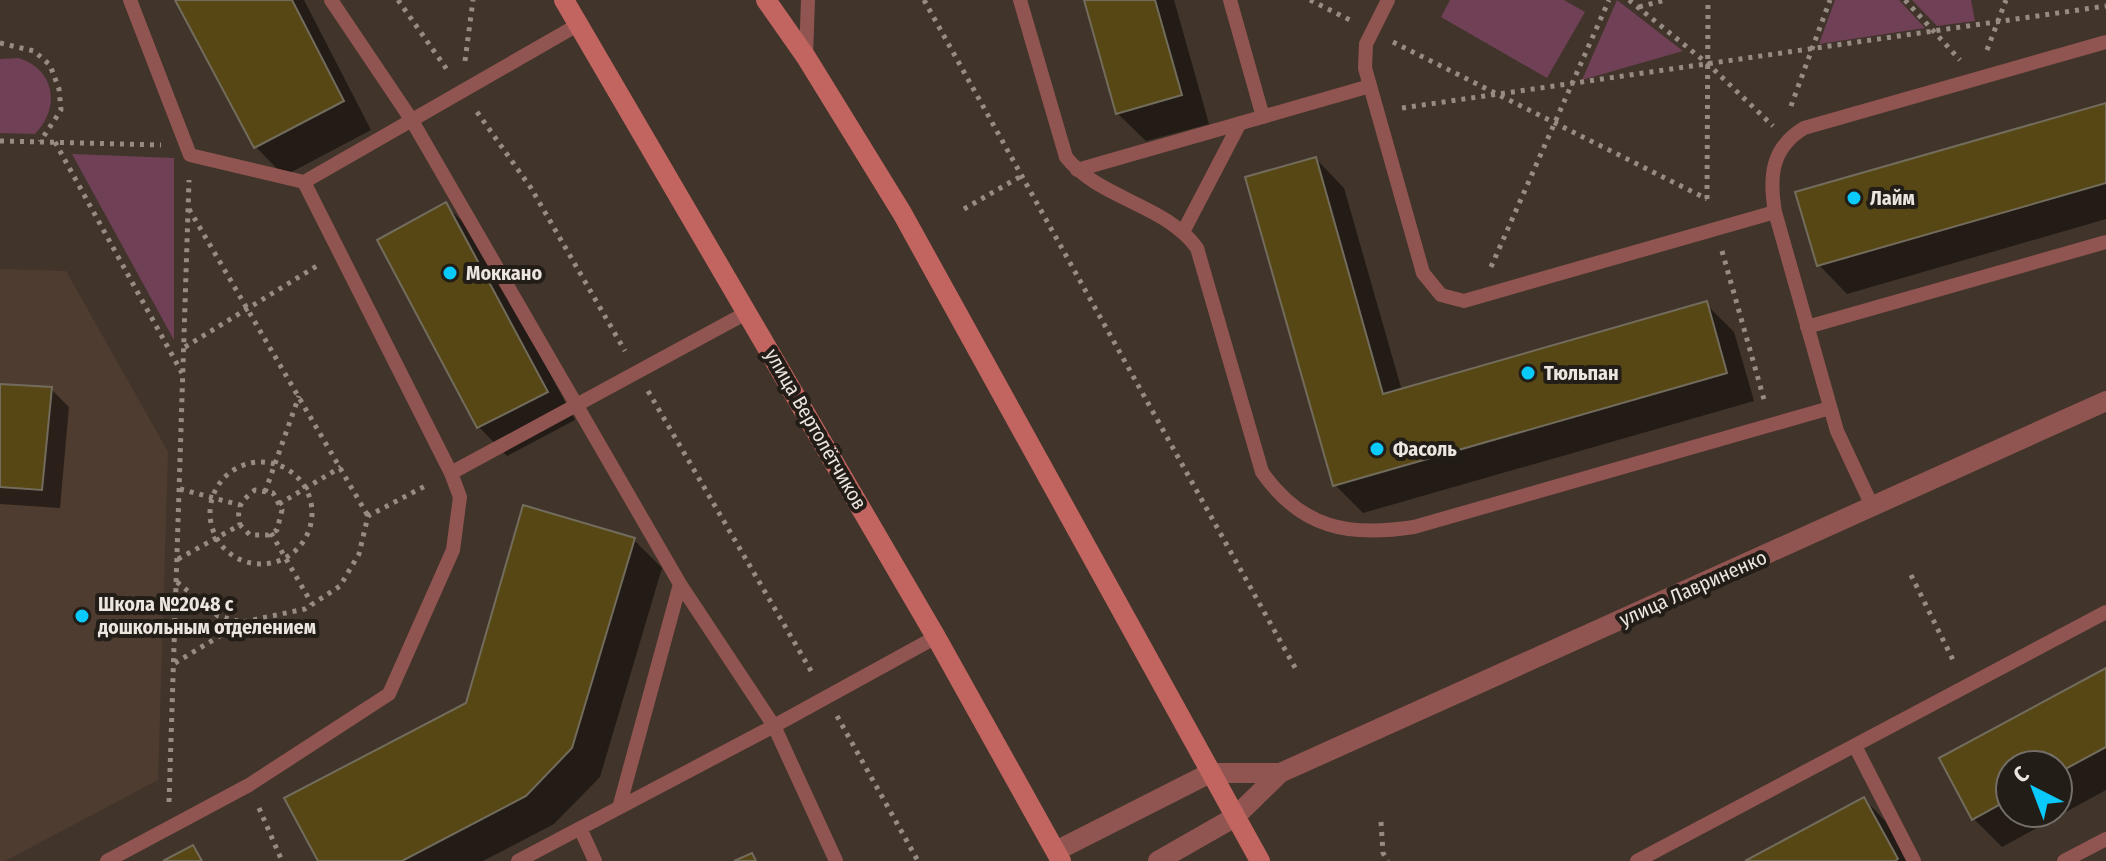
<svg xmlns="http://www.w3.org/2000/svg" width="2106" height="861" viewBox="0 0 2106 861" font-family="'Fira Sans Condensed',sans-serif">
  <style>
    .built { fill: #4f3c30 }
    .green { fill: #704056 }
    .shadow { fill: #0007; fill-rule: evenodd }
    .building { fill: #574714; stroke: #726c5d; stroke-width: 2 }
    .lines { fill: none; stroke-linecap: round; stroke-linejoin: round }
    .path { stroke: #968c84; stroke-width: 5; stroke-dasharray: 4 6; stroke-linecap: butt }
    .lane { stroke: #915551; stroke-width: 14 }
    .street { stroke: #915551; stroke-width: 20 }
    .secondary { stroke: #c2645f; stroke-width: 20 }
    .poi-dot { fill: #09cafa; stroke: #231d18; stroke-width: 3 }
    .labels { text-anchor: middle; stroke-width: 8; stroke-linejoin: round; paint-order: stroke }
    .poi-label { font-size: 20px; font-weight: bold; fill: #ede5df; stroke: #231d18; text-anchor: start }
    .street-label { font-size: 20px; fill: #ede5df; stroke: #231d18 }
  </style>
  <rect width="100%" height="100%" fill="#41342a"/>
  <path class="built" d="M0,269L66,271L168,452L158,780L5,861H0Z"/>
  <path class="green" d="M1450,0H1564L1585,12L1547,78L1441,17Z
    M1617,0L1683,51L1582,80Z
    M1835,0H1899L1925,28L1819,44Z
    M1912,0H1971L1975,21L1937,26Z
    M18,58C55,69 61,107 35,134L0,133V59Z
    M72,154L174,158V340Z"/>
  <path class="shadow" d="M178,0H304L371,130L284,176L256,147Z
    M1085,0H1174L1209,124L1146,141L1117,113Z
    M2106,105V219L1847,294L1819,265Z
    M1316,159L1344,188L1402,391L1706,304L1734,332L1754,401L1363,513L1335,485Z
    M446,205L474,233L575,420L507,456L479,427L380,240Z
    M0,386L51,389L69,407L60,508L0,504Z
    M634,540L662,568L600,777L554,824L483,861H320L467,704Z
    M2106,670V790L2002,847L1974,819L1941,759ZM2010,765H2058V813H2010Z
    M1864,799L1892,828L1910,861H1749Z"/>
  <path class="building" d="M175,0H292L344,101L254,148Z
    M1084,0H1155L1182,95L1116,114Z
    M2106,103V183L1817,266L1795,192Z
    M1316,157L1383,394L1707,301L1727,373L1333,486L1245,177Z
    M446,202L548,392L477,428L377,240Z
    M0,384L52,387L42,490L0,487Z
    M523,505L635,538L572,748L526,796L402,861H318L284,798L466,703Z
    M2106,668V747L2058,773V765H2010V799L1972,820L1939,758Z
    M1864,797L1898,859L1895,861H1745Z
    M193,845L202,861H163Z
    M752,853L756,861H734Z"/>
  <g class="lines">
    <path class="path" d="M398,0L448,71
      M924,0L1298,673
      M1310,0L1352,21
      M1629,0L1708,64L1773,126
      M1905,0L1960,60
      M1639,7L1665,0
      M1393,42L1707,199
      M0,43L34,51L50,65L59,89L61,110L40,142
      M1987,50L2006,0
      M465,61L473,0
      M1791,106L1830,0
      M1402,108L2106,6
      M477,112L531,188L625,351
      M0,141L161,145
      M55,142L182,373
      M1707,199L1708,0
      M189,209L368,516
      M964,209L1023,175
      M1722,251L1765,403
      M1491,267L1609,0
      M185,347L320,264
      M648,391L814,676
      M210 513a51 51 0 1 1 102 0a51 51 0 1 1-102 0Z
      M180,489L240,505
      M265,492L299,396
      M279,504L341,467
      M271,533L312,604
      M178,559L240,525L250,535H268L277,530L282,510L273,493L255,490C241,501 236,507 240,525
      M1911,575L1955,664
      M177,582L218,616L242,622
      M175,663L243,622L305,609L340,586L359,554L368,516L429,484
      M837,716L918,861
      M169,802L189,180
      M259,808L282,861
      M1381,822L1383,853L1388,861"/>
    <path class="lane" d="M130,0L190,155L304,182L581,23
      M331,0L411,119L680,584L619,808
      M1020,0L1066,157C1099,199 1165,204 1197,248L1262,472C1302,529 1349,537 1414,527L1830,408
      M1230,0L1263,117
      M1388,0L1366,44L1365,68L1423,273L1441,295L1464,301L1775,212
      M806,56L808,0
      M1077,170L1370,86
      M1183,232L1240,123
      M1807,327L2106,242
      M451,473L748,312
      M1873,508L1837,431L1775,212C1769,177 1771,148 1804,128L2106,42
      M680,584L774,726L936,637
      M1855,746L1914,861
      M580,828L595,861
      M107,861L249,785L389,694L453,550L460,497L451,473L304,182
      M518,861L774,726L836,861
      M1637,861L2106,612
      M2064,861L2106,839"/>
    <path class="street" d="M1056,851L1210,773H1280
      M1158,861L1235,817L1280,773L2106,401"/>
    <path class="secondary" d="M564,0L936,637L1061,861
      M766,0L806,57L902,213L1260,861"/>
  </g>
  <g class="poi-dot">
    <circle cx="1854" cy="198" r="8"/>
    <circle cx="450" cy="273" r="8"/>
    <circle cx="1528" cy="373" r="8"/>
    <circle cx="1377" cy="449" r="8"/>
    <circle cx="82" cy="616" r="8"/>
  </g>
  <g class="labels">
    <g class="poi-label">
      <text x="1870" y="205">Лайм</text>
      <text x="466" y="280">Моккано</text>
      <text x="1544" y="380">Тюльпан</text>
      <text x="1393" y="456">Фасоль</text>
      <text x="98" y="611">Школа №2048 с<tspan x="98" dy="23">дошкольным отделением</tspan></text>
    </g>
    <g class="street-label">
      <text transform="translate(816 429) rotate(60)" y="7">улица Вертолётчиков</text>
      <text transform="translate(1693 588) rotate(-24)" y="7">улица Лавриненко</text>
    </g>
  </g>
  <g transform="translate(2034 789) rotate(318)"><circle r="38" fill="#231d18" stroke="#746d68" stroke-width="2"/>
  <path d="M0-6L14 30L0 20L-14 30Z" fill="#09cafa"/>
  <text y="-12" font-size="22" font-weight="bold" text-anchor="middle" fill="#ede5df">С</text>
  </g>
</svg>
